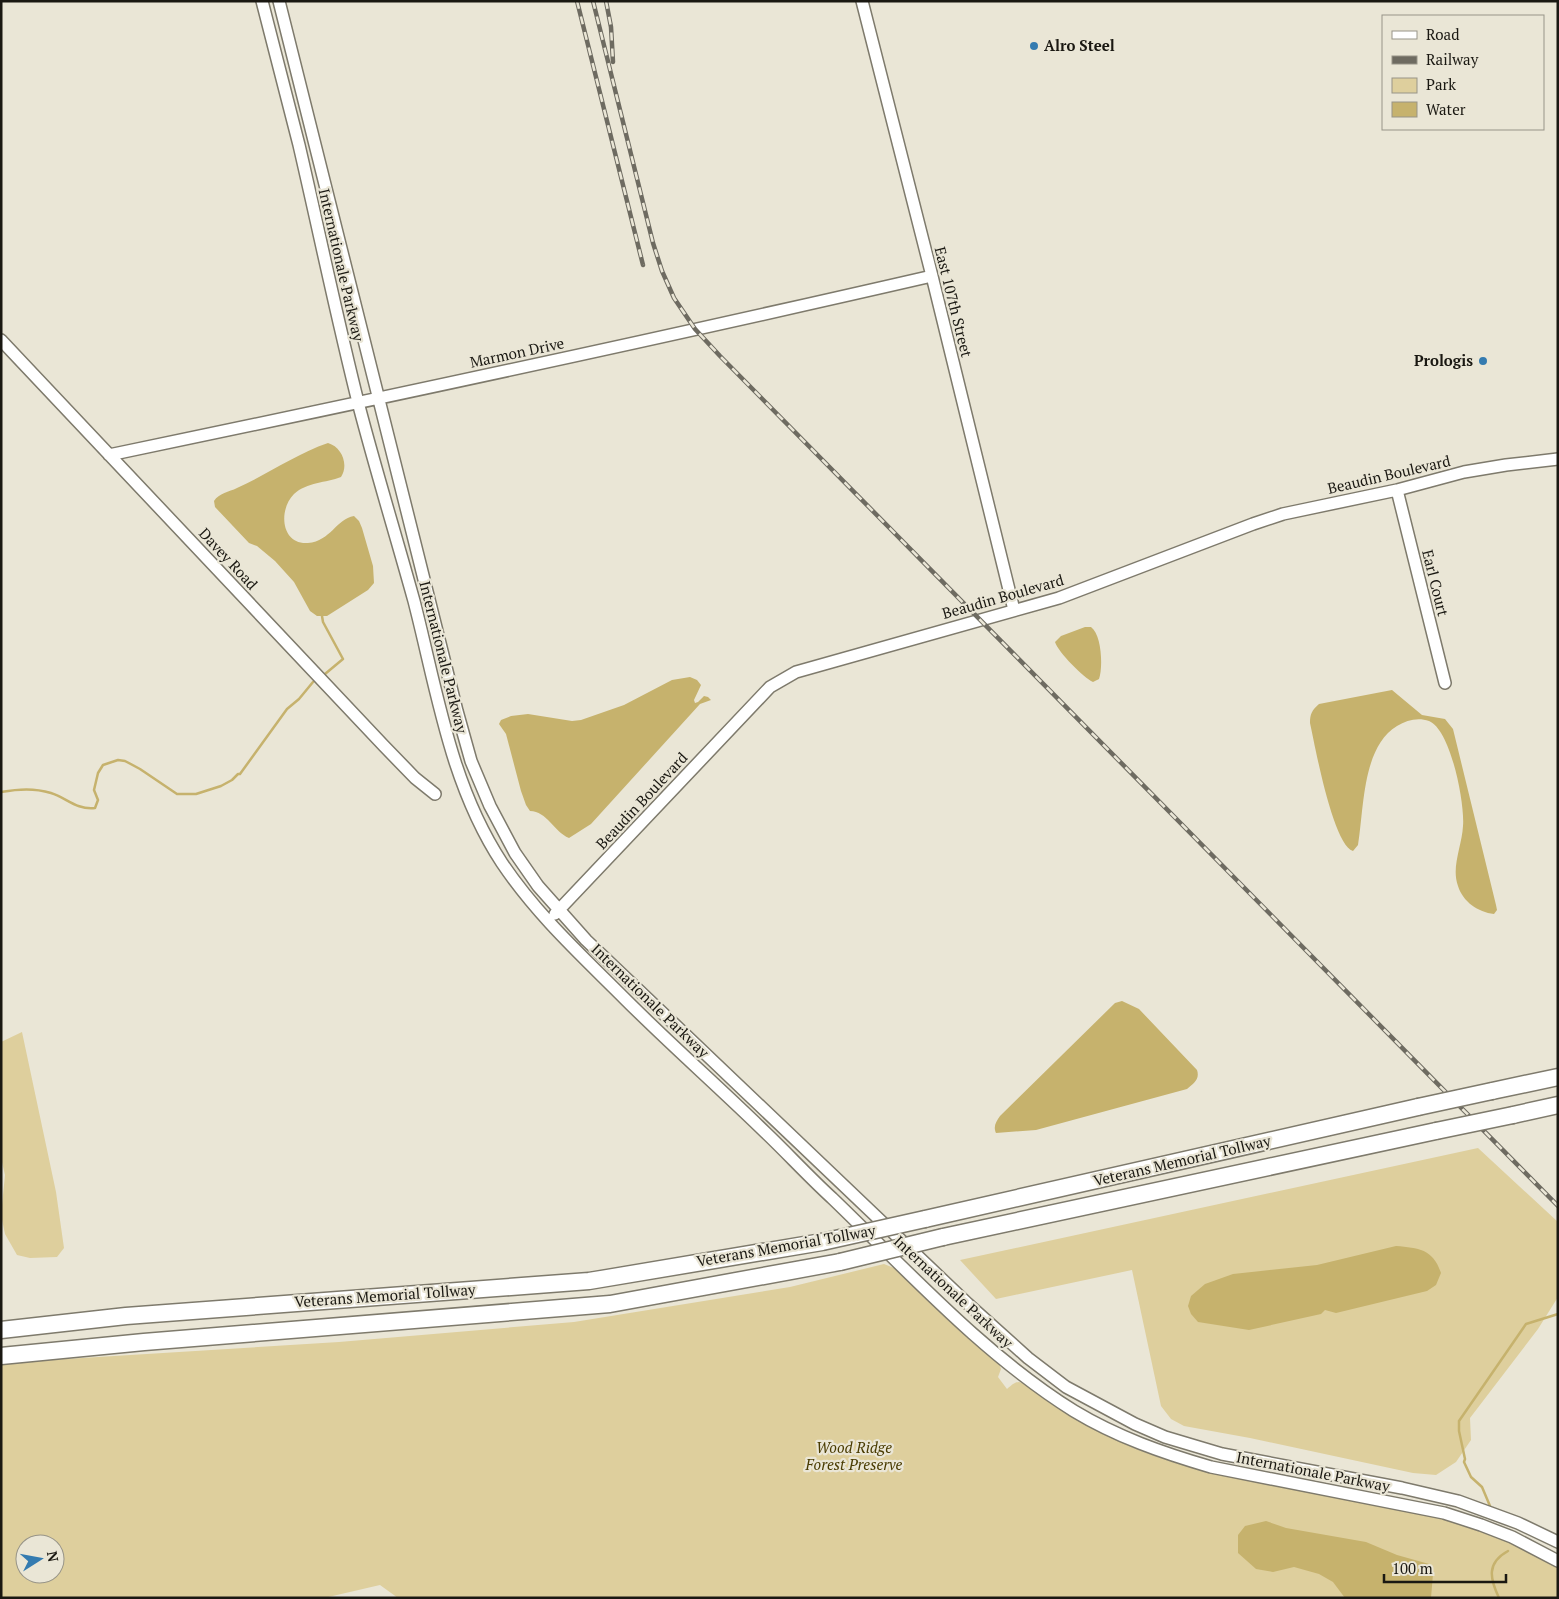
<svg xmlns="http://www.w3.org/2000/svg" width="1559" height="1599" viewBox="0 0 1559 1599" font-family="'PT Serif',serif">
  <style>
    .green { fill: #decf9d; fill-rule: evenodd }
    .water { fill: #c6b26d }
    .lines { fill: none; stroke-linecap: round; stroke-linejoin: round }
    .stream { stroke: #c6b26d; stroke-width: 2.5 }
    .minor-casing { stroke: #7e7a6c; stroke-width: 14 }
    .highway-casing { stroke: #7e7a6c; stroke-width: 19 }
    .minor { stroke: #fff; stroke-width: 11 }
    .highway { stroke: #fff; stroke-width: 16 }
    .rail-casing { stroke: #6e6b61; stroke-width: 4.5 }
    .rail { stroke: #eae6d6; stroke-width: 2.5; stroke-dasharray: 8; stroke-linecap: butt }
    .highway-bridge-casing { stroke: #7e7a6c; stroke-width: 19; stroke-linecap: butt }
    .highway-bridge { stroke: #fff; stroke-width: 16 }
    .poi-dot { fill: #347bb0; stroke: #eae6d6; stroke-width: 2 }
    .labels { text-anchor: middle; stroke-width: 4.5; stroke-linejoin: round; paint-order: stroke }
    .poi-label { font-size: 15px; font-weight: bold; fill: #1a1812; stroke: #eae6d6; text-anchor: start }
    .street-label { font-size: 15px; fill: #1a1812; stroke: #eae6d6 }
    .park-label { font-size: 15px; font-style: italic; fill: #493b00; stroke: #eae6d6 }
  </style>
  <rect width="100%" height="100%" fill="#eae6d6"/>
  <path class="green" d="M22,1032L56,1192L64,1248L57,1257L30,1258L17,1255L5,1234L1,1215L5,1175L1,1158V1042Z
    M1478,1148L1558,1222V1297L1538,1329L1470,1418L1471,1440L1456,1462L1436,1475L1413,1473L1250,1438L1184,1426L1171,1419L1161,1406L1132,1270L996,1299L960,1260Z
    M884,1264L899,1270L999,1363L1001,1369L998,1377L1007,1389C1011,1386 1014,1382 1019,1382C1026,1383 1059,1408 1067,1414C1112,1442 1163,1461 1215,1474L1421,1514C1452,1521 1483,1531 1513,1544C1528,1551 1543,1560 1558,1568V1598H398L380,1585L324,1598H1V1363L339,1342L574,1322L790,1287ZM25,1544H55V1574H25Z"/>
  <path class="water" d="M328,443C342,447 349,465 341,477C326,483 307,482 294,494C278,510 281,545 308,543C331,541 336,519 354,516L359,521L362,528L373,566L374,583L368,590L327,616H317L310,611L294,582L275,561L257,546L249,543L215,507L214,501C219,493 229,492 237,488C268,474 296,454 328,443Z
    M1085,627H1091C1102,635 1103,668 1099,679L1093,682C1084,678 1058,652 1055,642L1061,636Z
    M690,677L697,680L701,685L694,700L695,703L698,702L704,696L708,697L711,700L700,704L591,824L569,838C554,832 547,811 530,811L526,805L521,791L506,734L499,724L501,720L511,716L528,714L572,721L581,720L624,705L672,680Z
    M1392,690L1422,715L1445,719L1453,729L1496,905L1497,910L1494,914C1478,912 1463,902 1458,886C1451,867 1462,846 1463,826C1465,804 1451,730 1429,721C1418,717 1407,720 1397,726C1362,747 1364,809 1358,845L1353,851C1333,845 1315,746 1310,723C1310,714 1312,710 1319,704Z
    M1122,1001L1139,1009L1197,1070C1200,1079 1194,1083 1187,1089L1036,1130L996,1133C993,1126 996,1122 1000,1116L1115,1003Z
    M1396,1246C1419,1248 1433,1249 1441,1273L1436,1285L1427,1291L1336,1313L1325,1310L1321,1314L1249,1330L1198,1322L1191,1314L1188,1306L1191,1296L1205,1284L1233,1274L1317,1265Z
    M1266,1521L1286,1528L1366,1542L1397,1555L1429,1564L1433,1574L1431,1598H1345L1333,1582L1319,1574L1294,1567L1273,1572L1256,1569L1238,1553V1535L1245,1526Z"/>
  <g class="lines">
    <path class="stream" d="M322,616L323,622L343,659L325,674
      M1,792C19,789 34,788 51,793C67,798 76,810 95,808L98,800L94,790L98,773L103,765L118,760L125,761L140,769L177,794H196L221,786L232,780L238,774H240L287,709L299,699L313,682
      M1490,1506L1482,1487L1471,1477L1464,1462L1465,1459L1459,1431V1421L1526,1324L1558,1314
      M1499,1598C1490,1579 1486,1563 1508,1551"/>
    <g class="minor-casing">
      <path id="minor" d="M262,1C274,49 287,97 299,145C319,231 337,319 359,406C376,471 396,536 414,601C437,690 450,784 502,863C537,915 581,955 625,999C671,1045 720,1088 766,1133C788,1154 809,1177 832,1198C909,1272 983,1354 1074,1411C1117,1437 1163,1453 1211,1467L1444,1513L1481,1525L1512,1537L1558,1561
        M279,1L457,711L471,761L490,806L515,853L538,886L586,940L968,1304L1028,1358L1066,1387L1135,1424L1165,1437L1222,1454L1402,1488L1458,1501L1518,1523L1558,1542
        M862,1L932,276L1014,610
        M1,340L384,746L415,778L435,794
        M109,455C383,398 658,339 932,276
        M1397,490L1445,683
        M555,914L770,687L796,672L1059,598L1253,524L1283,514L1397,490L1464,472L1506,465L1558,459"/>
    </g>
    <g class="highway-casing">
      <path id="highway" d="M1492,1091L1558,1077
        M1513,1115L1558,1105
        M925,1219L1418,1107
        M943,1237L1436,1131
        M1,1330L126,1316L589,1281L822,1242
        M1,1356L144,1342L610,1304L840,1262"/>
    </g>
    <use href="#minor" class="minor"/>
    <use href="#highway" class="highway"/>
    <g class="rail-casing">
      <path id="rail" d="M577,1L643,265
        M593,1L653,243L662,271L674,298L695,329L720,356L1558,1206
        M606,1L611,27L613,62"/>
    </g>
    <use href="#rail" class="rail"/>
    <g class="highway-bridge-casing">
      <path id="highway-bridge" d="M1418,1107L1492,1091
        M1436,1131L1513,1115
        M822,1242L925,1219
        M840,1262L943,1237"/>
    </g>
    <use href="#highway-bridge" class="highway-bridge"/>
  </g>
  <g class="poi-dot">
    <circle cx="1034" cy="46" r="5"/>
    <circle cx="1483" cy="361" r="5"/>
  </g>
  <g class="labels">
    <g class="poi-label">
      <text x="1044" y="51">Alro Steel</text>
      <text x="1473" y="366" text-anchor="end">Prologis</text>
    </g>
    <g class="street-label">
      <text transform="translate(341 265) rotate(77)" y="5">Internationale Parkway</text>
      <text transform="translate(953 302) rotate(76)" y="5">East 107th Street</text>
      <text transform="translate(517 353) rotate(-12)" y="5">Marmon Drive</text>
      <text transform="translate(1389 475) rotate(-13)" y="5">Beaudin Boulevard</text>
      <text transform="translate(228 559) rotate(47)" y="5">Davey Road</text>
      <text transform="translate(1435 583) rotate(76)" y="5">Earl Court</text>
      <text transform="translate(1003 597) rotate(-16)" y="5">Beaudin Boulevard</text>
      <text transform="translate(443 657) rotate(76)" y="5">Internationale Parkway</text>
      <text transform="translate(642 801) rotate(-47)" y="5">Beaudin Boulevard</text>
      <text transform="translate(650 1001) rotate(44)" y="5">Internationale Parkway</text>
      <text transform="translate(1182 1161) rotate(-13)" y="5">Veterans Memorial Tollway</text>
      <text transform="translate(786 1246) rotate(-10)" y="5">Veterans Memorial Tollway</text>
      <text transform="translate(953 1292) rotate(43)" y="5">Internationale Parkway</text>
      <text transform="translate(385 1296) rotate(-4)" y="5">Veterans Memorial Tollway</text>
      <text transform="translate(1313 1472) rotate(11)" y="5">Internationale Parkway</text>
    </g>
    <g class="park-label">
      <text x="854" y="1453">Wood Ridge<tspan x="854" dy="17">Forest Preserve</tspan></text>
    </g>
  </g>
  <rect width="1559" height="1599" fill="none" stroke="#1a1812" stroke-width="5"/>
  <rect x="1382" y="15" width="162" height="115" fill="#eae6d6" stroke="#979488"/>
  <rect x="1392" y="31" width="25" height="8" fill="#ffffff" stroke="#979488"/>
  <text x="1426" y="40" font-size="15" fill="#1a1812">Road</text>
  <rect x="1392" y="56" width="25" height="8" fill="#6e6b61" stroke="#979488"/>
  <text x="1426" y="65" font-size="15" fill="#1a1812">Railway</text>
  <rect x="1392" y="78" width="25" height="15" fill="#decf9d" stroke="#979488"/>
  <text x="1426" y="90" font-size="15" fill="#1a1812">Park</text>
  <rect x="1392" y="102" width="25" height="15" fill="#c6b26d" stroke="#979488"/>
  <text x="1426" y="115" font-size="15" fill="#1a1812">Water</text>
  <g transform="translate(40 1559) rotate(79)"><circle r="24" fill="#eae6d6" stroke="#979488"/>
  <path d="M0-4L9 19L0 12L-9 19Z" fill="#347bb0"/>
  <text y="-8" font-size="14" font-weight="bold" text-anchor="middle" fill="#1a1812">N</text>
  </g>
  <path d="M1384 1574v8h122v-8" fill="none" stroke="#1a1812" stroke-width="2.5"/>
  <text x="1392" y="1574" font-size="15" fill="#1a1812" stroke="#eae6d6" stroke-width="4" paint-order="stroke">100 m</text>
</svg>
